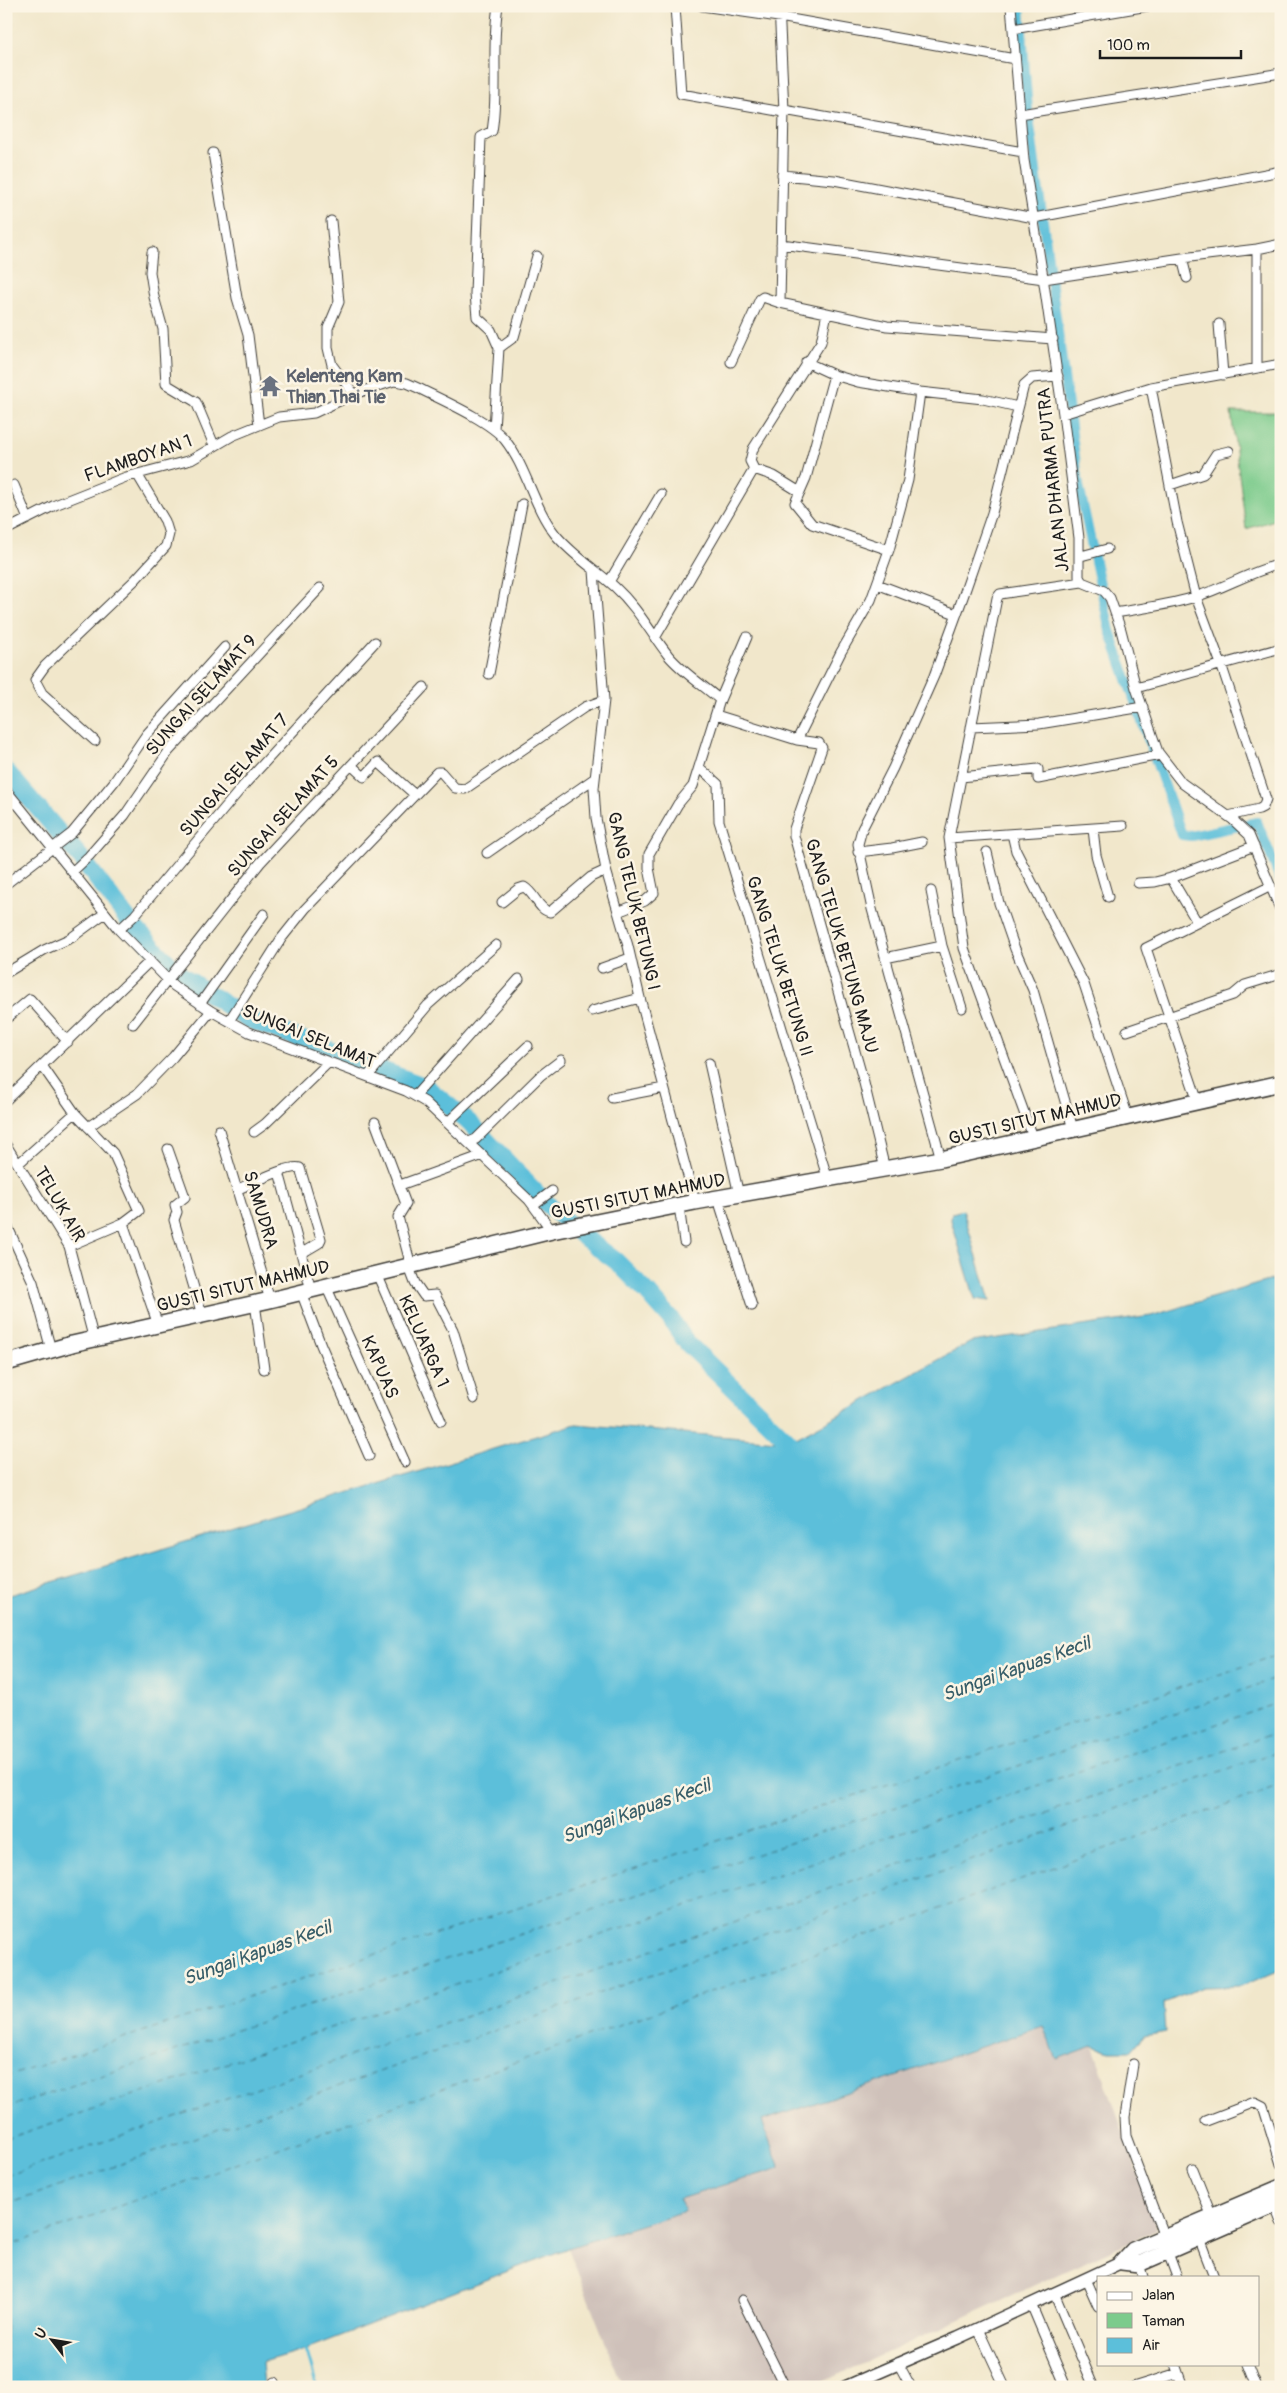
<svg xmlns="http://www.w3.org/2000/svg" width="1287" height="2393" viewBox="0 0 1287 2393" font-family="Pangolin,sans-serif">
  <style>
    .industrial { fill: #cfc1ba }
    .green { fill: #7ccb8c; stroke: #4c7454 }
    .water { fill: #5cbfda; stroke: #3c6e7b }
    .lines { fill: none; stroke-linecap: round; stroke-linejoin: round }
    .stream { stroke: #5cbfda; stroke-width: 3 }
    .canal { stroke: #5cbfda; stroke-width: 10 }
    .river { stroke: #5cbfda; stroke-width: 18 }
    .ferry { stroke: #365d68; stroke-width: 1; stroke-dasharray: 6 5; stroke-linecap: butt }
    .street-casing { stroke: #3c3a36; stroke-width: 11 }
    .secondary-casing { stroke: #3c3a36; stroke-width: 14 }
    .highway-casing { stroke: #3c3a36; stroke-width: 18 }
    .street { stroke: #fff; stroke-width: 9 }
    .secondary { stroke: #fff; stroke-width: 11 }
    .highway { stroke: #fff; stroke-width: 15 }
    .labels { text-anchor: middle; stroke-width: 5; stroke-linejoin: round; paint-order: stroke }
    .worship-label { font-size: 18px; font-weight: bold; fill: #5b616d; stroke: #fcf5e5; text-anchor: start }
    .street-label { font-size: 18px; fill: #1c1c1c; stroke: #fcf5e5 }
    .water-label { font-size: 19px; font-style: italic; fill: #365d68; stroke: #fcf5e5 }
  </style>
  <rect width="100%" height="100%" fill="#fcf5e5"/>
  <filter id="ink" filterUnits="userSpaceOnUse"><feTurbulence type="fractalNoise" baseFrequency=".02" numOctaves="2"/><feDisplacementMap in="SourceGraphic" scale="10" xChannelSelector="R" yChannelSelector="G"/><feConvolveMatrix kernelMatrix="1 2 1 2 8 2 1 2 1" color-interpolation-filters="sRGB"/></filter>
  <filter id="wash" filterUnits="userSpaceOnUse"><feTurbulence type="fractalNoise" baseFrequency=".0096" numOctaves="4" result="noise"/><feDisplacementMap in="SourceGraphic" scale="20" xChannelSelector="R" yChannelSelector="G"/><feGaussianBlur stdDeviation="1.12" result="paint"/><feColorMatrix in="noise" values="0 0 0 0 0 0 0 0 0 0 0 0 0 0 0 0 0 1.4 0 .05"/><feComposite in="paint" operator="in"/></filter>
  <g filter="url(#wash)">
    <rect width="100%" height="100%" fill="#f1e7cb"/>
    <path class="industrial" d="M1044,2026L1057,2059L1093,2046L1157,2229L812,2387H623L568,2248L684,2211L679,2199L780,2168L762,2121Z"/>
    <path class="green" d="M1231,412H1281V518L1246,529Z"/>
    <path class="water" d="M963,1210L990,1301L975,1299L951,1220L952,1213Z
      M1281,1277V1969L1242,1986L1203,1987L1164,2003L1166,2032L1144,2036L1131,2051H1110L1093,2046L1057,2059L1043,2026L762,2121L780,2168L679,2199L685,2211L568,2248L306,2349L262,2362L264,2387H6V1596L576,1424L789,1442L971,1342L1151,1316Z"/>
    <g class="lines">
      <path class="stream" d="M306,2349L317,2387"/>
      <path class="canal" d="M1020,6L1028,111L1079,486L1110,631L1182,835L1191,836L1257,822L1281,881"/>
      <path class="river" d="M6,771L81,858L132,925L178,973L245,1018L426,1087L471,1124L545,1202L580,1234L616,1261L648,1293L670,1318L687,1343L789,1442"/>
      <path class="ferry" d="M6,2077L1281,1654
        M6,2108L1281,1677
        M6,2139L1281,1702
        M6,2176L1281,1731
        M6,2205L1281,1750
        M6,2247L1281,1785"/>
    </g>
  </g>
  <g filter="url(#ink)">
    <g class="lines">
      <g class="street-casing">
        <path id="street" d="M675,6L681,94L783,112
          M702,6L785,18L1015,59
          M779,6L784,110L780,303L887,326L1053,339
          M1011,6L1024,160L1043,277L1063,414L1079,538V577L1082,582L1104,591L1110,598L1121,630L1136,688L1158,752L1182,783L1232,819L1249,835L1281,911
          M1013,29L1148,6
          M784,110L1023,152
          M1020,114L1281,73
          M213,153L237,298L248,335L259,425
          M782,175L834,180L1034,218L1281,171
          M331,221L339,302L328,328V348L332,365L354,394
          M781,244L1044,279L1182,258L1187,278
          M152,252L150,272L154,297L163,329L166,384L196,402L214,445
          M1182,258L1257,249
          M1219,324L1223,375
          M499,348L514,337L537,256
          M731,362L760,299L763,297L780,303
          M806,362L834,375L858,382L920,392
          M1257,367V249L1281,244
          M834,375L806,478L795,503L812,524L889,550
          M1151,387L1177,522L1196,597L1221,664L1266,799L1263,807L1259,809L1228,816
          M1063,414L1151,387L1281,364
          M494,429L499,348L491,330L477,317L475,294L481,137L492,131C499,90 491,48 498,6
          M754,469L774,476L800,492
          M14,485L28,519
          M1170,485L1203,474L1216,454L1229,451
          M6,530L55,505L126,477L191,460L232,436L279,417L314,413L354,394L394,381L407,383L418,388C442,400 490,421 505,440C527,468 533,506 555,534C572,555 595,569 615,587C637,607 650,632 668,655C682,672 703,685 720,700L693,786L678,804L649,854V868L654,893L645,901L618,912
          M1081,556L1107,549
          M594,571L604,700L594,788L596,818L606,870L628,946L640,998L695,1202
          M609,582L661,494
          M1082,582L1000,594L997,598L949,838L1123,826
          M877,584L956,614
          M1115,613C1142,608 1172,605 1198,596C1226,587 1252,571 1281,564
          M655,638L754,469L750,461L753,449L821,342L827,313
          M489,674L522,504
          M1136,688L1281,648
          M720,700L747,637
          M716,715L797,740
          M971,727L1039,724L1143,707
          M95,741L42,693L35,680L45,666L135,580L166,546L169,534L165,521L137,474
          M351,765L364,777L378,762L414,794
          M700,768L718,784L719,821L828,1180
          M961,777L1038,769V779L1160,755
          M6,790L119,930L174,986L211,1011L249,1032L406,1091L425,1102L529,1200L552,1231
          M6,807L15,801
          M1093,829L1096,855L1108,897
          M1012,834L1016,851L1084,984L1128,1117
          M949,838L964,948L1033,1137
          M858,852L892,848L922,842
          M987,852L999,903L1015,949L1033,990L1073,1129
          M487,853L595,778
          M72,872L89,856L125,815L169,751L320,588
          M1171,878L1254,846
          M1138,883L1155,882L1171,878L1197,922
          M6,884L72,833L114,782L146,735L225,647
          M931,891L942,946
          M502,902L518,889L524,887C535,893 538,910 550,912L591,877L606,870
          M119,930L135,915L244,785L375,642
          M885,958L942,946L962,1008
          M602,968L630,958
          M6,973L44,950L71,938L105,913
          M200,1004L264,914
          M592,1011L640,998
          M6,1019L30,999L68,1042
          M229,1021L281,939L305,909L437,772H441L455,788L465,789L585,707L604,700
          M133,1024L260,863L424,687
          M1127,1031L1233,995L1245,985L1281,974
          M709,1063L739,1195
          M43,1067L75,1113L113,1153L139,1211L123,1223L69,1246
          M368,1076L428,1005L496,945
          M415,1096L519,979
          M612,1098L664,1088
          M6,1100L150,961
          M1198,1102L1146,948L1271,886
          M375,1122L406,1204L398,1217L411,1266
          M448,1122L528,1046
          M88,1127L137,1094L173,1057L211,1011
          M219,1130L270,1300
          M254,1132L265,1124L329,1062
          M469,1142L476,1139L540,1076L561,1060
          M6,1145L69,1246L94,1340
          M168,1149L185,1197L175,1205L177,1212L174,1220L202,1315
          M941,1159L872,909L858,844L862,829L893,768L934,676L963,597L992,513L1024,385L1032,378L1058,376
          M18,1164L75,1113
          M885,1169L864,1083L794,836V829L822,748L819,743L797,740L841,652L871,600L889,550L908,480L920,392L983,399L1018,407
          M279,1172L311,1290
          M400,1185L483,1155
          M238,1189C251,1184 289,1164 300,1168L321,1239L319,1243L302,1253
          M718,1199L752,1306
          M533,1205L552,1191
          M679,1206L684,1242
          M6,1223L33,1282L51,1350
          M123,1223L158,1325
          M409,1267L415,1283L424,1296L435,1295L453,1330L474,1399
          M377,1274L441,1421
          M326,1286L405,1462
          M301,1292L321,1345L369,1456
          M255,1303L264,1369
          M1133,2064L1125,2117L1126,2136L1164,2237
          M1206,2121L1255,2102L1263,2106L1281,2164
          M1193,2169L1212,2217
          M1274,2204L1281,2222
          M1199,2238L1214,2277
          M1168,2253L1177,2277
          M1139,2264L1143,2277
          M1086,2279L1098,2306
          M1054,2293L1094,2387
          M742,2300L785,2387
          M1031,2304L1066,2387
          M978,2329L1005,2387
          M898,2363L911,2387
          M1175,2364L1183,2387
          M1248,2364L1257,2387
          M274,2382L276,2387
          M1133,2387L1178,2373"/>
      </g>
      <g class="secondary-casing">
        <path id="secondary" d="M845,2387L958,2338L1122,2262"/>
      </g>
      <g class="highway-casing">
        <path id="highway" d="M6,1363L72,1344L270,1300L552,1231L695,1202L941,1159L1281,1083
          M1122,2262L1133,2250L1281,2187
          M1122,2262L1139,2264L1281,2202"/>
      </g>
      <use href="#street" class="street"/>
      <use href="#secondary" class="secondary"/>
      <use href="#highway" class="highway"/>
    </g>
  </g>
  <defs>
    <g id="temple-bare" transform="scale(1.725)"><path d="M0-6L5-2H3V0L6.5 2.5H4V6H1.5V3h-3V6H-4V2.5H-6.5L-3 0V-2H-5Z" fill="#6b7280" stroke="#fcf5e5" stroke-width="2.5" paint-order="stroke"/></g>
  </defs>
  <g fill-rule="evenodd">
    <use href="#temple-bare" x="270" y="386"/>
  </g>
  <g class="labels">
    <g class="worship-label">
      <text x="286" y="382">Kelenteng Kam<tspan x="286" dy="21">Thian Thai Tie</tspan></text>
    </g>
    <g class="street-label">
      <text transform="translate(138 458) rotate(-19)" y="6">FLAMBOYAN 1</text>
      <text transform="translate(1053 480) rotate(-96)" y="6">JALAN DHARMA PUTRA</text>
      <text transform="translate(201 695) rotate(-48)" y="6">SUNGAI SELAMAT 9</text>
      <text transform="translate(234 775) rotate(-49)" y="6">SUNGAI SELAMAT 7</text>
      <text transform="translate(283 816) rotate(-48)" y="6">SUNGAI SELAMAT 5</text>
      <text transform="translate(634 901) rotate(77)" y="6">GANG TELUK BETUNG I</text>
      <text transform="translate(842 946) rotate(74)" y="6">GANG TELUK BETUNG MAJU</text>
      <text transform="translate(780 966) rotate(73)" y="6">GANG TELUK BETUNG II</text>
      <text transform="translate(309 1036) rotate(22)" y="6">SUNGAI SELAMAT</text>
      <text transform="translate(1035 1119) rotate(-13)" y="6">GUSTI SITUT MAHMUD</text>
      <text transform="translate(638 1196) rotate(-11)" y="6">GUSTI SITUT MAHMUD</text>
      <text transform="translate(60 1204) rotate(60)" y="6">TELUK AIR</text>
      <text transform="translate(261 1210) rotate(73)" y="6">SAMUDRA</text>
      <text transform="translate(243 1286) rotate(-13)" y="6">GUSTI SITUT MAHMUD</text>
      <text transform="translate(424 1341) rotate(66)" y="6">KELUARGA 1</text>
      <text transform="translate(380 1367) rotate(66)" y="6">KAPUAS</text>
    </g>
    <g class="water-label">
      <text transform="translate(1016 1668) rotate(-20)" y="7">Sungai Kapuas Kecil</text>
      <text transform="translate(636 1810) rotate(-20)" y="7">Sungai Kapuas Kecil</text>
      <text transform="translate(257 1952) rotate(-20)" y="7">Sungai Kapuas Kecil</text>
    </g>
  </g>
  <rect width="1287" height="2393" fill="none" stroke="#fcf5e5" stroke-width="25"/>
  <rect x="1097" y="2276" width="162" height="90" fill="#fcf5e5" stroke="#a29e95"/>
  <rect x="1107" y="2292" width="25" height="8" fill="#ffffff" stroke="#a29e95"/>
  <text x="1142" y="2300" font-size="15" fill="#1c1c1c">Jalan</text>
  <rect x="1107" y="2313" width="25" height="15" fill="#7ccb8c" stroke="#a29e95"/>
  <text x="1142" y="2326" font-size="15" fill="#1c1c1c">Taman</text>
  <rect x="1107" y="2338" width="25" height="15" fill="#5cbfda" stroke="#a29e95"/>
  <text x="1142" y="2350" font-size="15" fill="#1c1c1c">Air</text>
  <g transform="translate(52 2340) rotate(301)" stroke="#fcf5e5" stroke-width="4" paint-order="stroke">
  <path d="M0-4L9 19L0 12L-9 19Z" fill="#1c1c1c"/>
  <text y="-8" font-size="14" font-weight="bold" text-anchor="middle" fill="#1c1c1c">U</text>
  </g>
  <path d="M1100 50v8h141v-8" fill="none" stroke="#1c1c1c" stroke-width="2.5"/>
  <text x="1107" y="50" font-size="15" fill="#1c1c1c" stroke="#fcf5e5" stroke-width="4" paint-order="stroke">100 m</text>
</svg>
